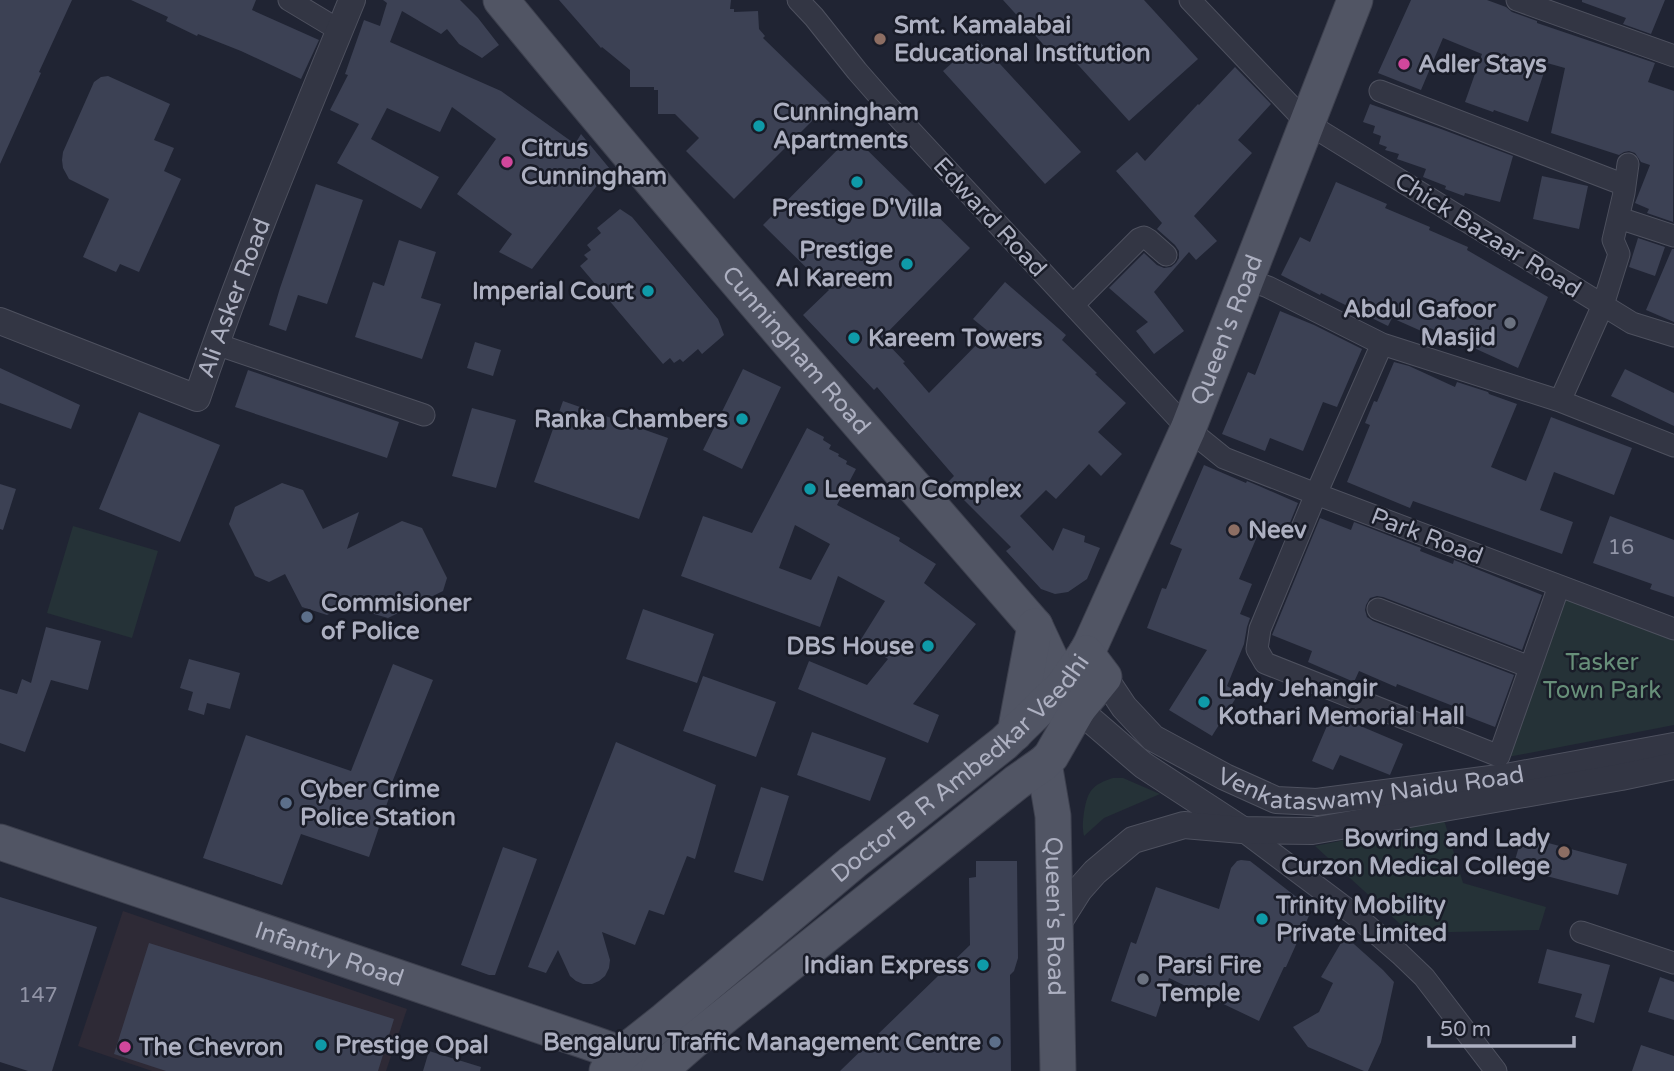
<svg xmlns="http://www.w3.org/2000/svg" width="1674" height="1071" viewBox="0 0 1674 1071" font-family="'Varela Round',sans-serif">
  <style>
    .medical { fill: #2e2a36 }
    .green { fill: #253237 }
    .building { fill: #3c4154; fill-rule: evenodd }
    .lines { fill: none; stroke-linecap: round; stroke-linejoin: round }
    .minor-casing { stroke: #4e515f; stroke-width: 23 }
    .tertiary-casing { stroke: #4e515f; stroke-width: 28 }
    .primary-casing { stroke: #3d404e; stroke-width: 37 }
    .minor { stroke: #333644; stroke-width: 21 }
    .tertiary { stroke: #333644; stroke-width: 26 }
    .primary { stroke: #515564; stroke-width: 35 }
    .education-dot { fill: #8d6e63; stroke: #191c28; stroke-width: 2.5 }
    .hotel-dot { fill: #d1479c; stroke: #191c28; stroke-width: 2.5 }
    .culture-dot { fill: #0f9aa8; stroke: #191c28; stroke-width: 2.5 }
    .worship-dot { fill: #6b7280; stroke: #191c28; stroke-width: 2.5 }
    .service-dot { fill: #5c6f8a; stroke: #191c28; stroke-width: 2.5 }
    .labels { text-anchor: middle; stroke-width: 5; stroke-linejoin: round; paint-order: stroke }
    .number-label { font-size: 21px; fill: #9194a6 }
    .poi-label { font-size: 24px; font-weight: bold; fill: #adb0c1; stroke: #191c28; text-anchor: start }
    .street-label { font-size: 24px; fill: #adb0c1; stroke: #191c28 }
    .park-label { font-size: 24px; fill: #678f79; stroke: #191c28 }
  </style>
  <rect width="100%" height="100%" fill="#202433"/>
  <path class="medical" d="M123,911L407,1009L386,1071H152L78,1046Z"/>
  <path class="green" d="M73,526L158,551L132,638L47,613Z
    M1566,596L1674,640V725L1508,757Z
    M1113,778H1123L1160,794L1104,818L1084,836C1082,827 1083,820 1084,812C1088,790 1092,785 1113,778Z
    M1444,820L1463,883L1546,907L1539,930L1410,933L1315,846Z"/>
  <path class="building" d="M0,0H72L39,72L41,73L0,164Z
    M131,0H256L252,10L319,40L301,79L241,51L198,34L197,36L166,21L168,17Z
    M383,0H460L478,18L499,45L482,58L459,44L447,29L441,34L402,11L390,42L501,91L575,144L581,134L610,169L532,269L499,252L512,234L457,194L496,139L452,107L440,132L387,108L371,139L439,177L421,209L337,163L359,124L330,110L348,75L345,74L364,20L380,26L387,3Z
    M559,0H731L730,9H734V12L758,11L759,29L765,36L763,38L830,103L734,199L686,151L699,138L675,114H658V90H654V87H630V70L602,47L601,48Z
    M1003,0H1144L1198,59L1129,121L1060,45L1051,53Z
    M1411,0H1487L1506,7L1512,12L1537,21V23L1655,63L1648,82L1674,91L1673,222L1647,213L1649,209L1635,203L1650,165L1641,162L1635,153L1629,151L1624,152L1619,155L1551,133L1565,68L1547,63L1528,122L1494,110L1493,112L1465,102L1482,54L1443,38L1421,90L1378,73Z
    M1582,0H1665L1651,34L1623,24L1626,18L1582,2Z
    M978,40L1081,152L1045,184L943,71Z
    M1235,67L1271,104L1238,140L1252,153L1194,216L1217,241L1196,260L1189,252L1154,292L1184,331L1154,354L1136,331L1148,322L1109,288L1144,253L1157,265L1164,268L1171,267L1176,263L1179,258V251L1175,245L1157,229L1162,223L1116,171L1137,152L1145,161L1198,104L1199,105Z
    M108,76L170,104L154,140L174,148L164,171L181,179L139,272L120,264L116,272L83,257L109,199L69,179L63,168L62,160L63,152L94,82L101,77Z
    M1370,104L1441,129L1513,156L1500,202L1465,193L1464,196L1445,189L1446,186L1423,177L1426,169L1397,159L1399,154L1385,150L1387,147L1379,144L1381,136L1373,133L1375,126L1363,122Z
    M852,135L920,202L922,201L970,248L882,338L905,362L903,363L929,393L989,332L973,319L1005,282L1066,335L1062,340L1097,373L1095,374L1126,403L1098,432L1122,454L1101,476L1089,464L1056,499L1046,490L1020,516L1053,551L1063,528L1085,536L1084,542L1100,548L1087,579L1068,592L1055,594L1041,589L1006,551L1011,547L947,483L954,476L877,387L874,390L803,315L829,290L763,225Z
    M1542,176L1588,186L1579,229L1533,219Z
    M1336,182L1387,204L1385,208L1430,227L1429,230L1468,247L1467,250L1548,297L1518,368L1430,328L1428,334L1392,318L1388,326L1321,293L1320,295L1281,275L1300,237L1310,242Z
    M316,184L363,200L327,304L298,295L286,331L269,325L280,288Z
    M620,209L632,217L718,319L724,335L702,354L698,349L683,362L680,359L674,363L670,358L663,364L580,266L588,259L584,255L591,250L587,245L601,233L597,228Z
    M1638,238L1665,247L1655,276L1629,267Z
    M399,240L436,252L421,298L441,304L422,359L355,337L373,282L384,286Z
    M1672,249H1674V322L1646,310Z
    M1280,311L1314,325L1362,349L1337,407L1323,402L1303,451L1270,438L1265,451L1222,434L1248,372L1255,375Z
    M475,342L501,350L493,376L467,368Z
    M1394,362L1409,366L1455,387L1457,382L1488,392L1489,394L1517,404L1491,467L1526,481L1551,417L1632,448L1614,495L1554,472L1540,510L1573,522L1562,554L1413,501L1410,508L1347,482L1370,425L1365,423L1374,401L1377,402Z
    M0,368L80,405L71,429L0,403Z
    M743,369L781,387L742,469L703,450Z
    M1625,369L1674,393V426L1611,396Z
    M248,370L399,422L387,458L235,407Z
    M563,401L668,438L639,519L534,482Z
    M472,408L516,420L496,488L452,476Z
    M139,412L220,445L180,542L99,509Z
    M807,428L824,437L823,440L831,445L829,449L839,454L838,456L847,461L846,464L856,469L837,505L900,538L899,541L936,564L924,583L976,624L913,704L939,715L928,743L798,689L809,661L867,685L888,659L860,641L885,601L838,576L820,627L681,576L703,516L752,533ZM795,525L830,544L811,580L779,568Z
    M1204,465L1246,483L1247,481L1259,486L1298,503L1285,535L1262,525L1239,579L1252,584L1240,614L1250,618L1247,627L1244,644L1227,686L1239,693L1212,736L1169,710L1207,650L1147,628L1162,588L1166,589L1182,549L1170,544Z
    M282,483L303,490L323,529L359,512L347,549L402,521L422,528L447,578L443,591L388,618L374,614L365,596L327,615L302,607L285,574L269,582L255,576L229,524L235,507Z
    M0,484L16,489L3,530L0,529Z
    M1610,516L1674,540V597L1650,589L1652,584L1593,563Z
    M1320,518L1351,530L1354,522L1421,548L1420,551L1453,564L1454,560L1542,595L1522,650L1383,597L1377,596L1370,598L1366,605L1365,610L1367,617L1373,621L1514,675L1495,727L1451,710L1453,706L1397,684L1396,687L1359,671L1354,682L1308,662L1312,651L1272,635Z
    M643,609L714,634L697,683L626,659Z
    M46,627L101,641L88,690L51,680L25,752L0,743V689L17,694L22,679L31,683Z
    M189,659L240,673L230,709L207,703L204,715L188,710L193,692L180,688Z
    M393,664L433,680L391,785L393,786L369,857L301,834L282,885L203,858L246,735L351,771Z
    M703,676L776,702L756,757L683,731Z
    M1332,714L1403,744L1390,775L1340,755L1333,770L1312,761Z
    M812,732L886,758L870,801L797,775Z
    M616,742L716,785L695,859L687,856L664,915L649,910L635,945L602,932L610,960L609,968L605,976L599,981L592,984H583L576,981L570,976L558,950L546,973L528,967Z
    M761,787L789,796L763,881L734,872Z
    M1522,836L1627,864L1618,895L1513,867Z
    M503,847L537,859L495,975H489L461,965Z
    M1241,860L1250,861L1312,909L1286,967H1284L1259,1021L1169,978L1156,1017L1111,1001L1131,942L1136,944L1156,887L1219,909L1231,868L1237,861Z
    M976,861H1017L1018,958L1014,971L1010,975L1011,1071H840L970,945L969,878L976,877Z
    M0,897L97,927L52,1071H28L0,1062Z
    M1345,936L1383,970L1394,982L1381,1042L1368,1071H1364L1308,1047L1293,1027L1319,1012L1333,983L1321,977Z
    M149,943L394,1019L378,1071H166L114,1054Z
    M1547,949L1610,965L1594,1023L1575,1017L1582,994L1538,983Z
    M1660,977L1674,982V1020L1648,1012Z
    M1641,1045L1674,1056V1071H1632Z
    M429,1051L481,1067L480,1071H423Z"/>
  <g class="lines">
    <g class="minor-casing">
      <path id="minor" d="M289,0L339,30
        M798,0L814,17L857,71L885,103L1188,429L1224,458L1316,494L1674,629
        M1190,0L1307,123L1632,323L1674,336
        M1517,0L1674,56
        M1380,91L1622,184L1624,193L1613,240L1619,254L1603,305L1560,401
        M1624,193L1628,164
        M1619,218L1674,236
        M1246,279L1268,287L1382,344L1560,401L1674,446
        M1073,305L1139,239L1144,237L1149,240L1166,255
        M216,344L424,415
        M1382,344L1316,494L1260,629L1257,649L1265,663L1499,756L1559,586
        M1378,609L1530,667
        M1242,830L1355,915L1400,954L1424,977L1496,1071
        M1581,932L1674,963"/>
    </g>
    <g class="tertiary-casing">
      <g id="tertiary">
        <path id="s1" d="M0,321L197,398C243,263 298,132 352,0"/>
        <path id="s2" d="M1104,677L1124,707L1153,738L1225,777L1276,800L1317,802L1506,777L1674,746"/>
        <path d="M1078,709L1143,765L1241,829"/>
        <path d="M1055,928L1079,890L1095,872L1133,840L1184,825L1242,830L1312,831L1621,777L1674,766"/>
      </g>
    </g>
    <g class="primary-casing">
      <g id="primary">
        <path id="s3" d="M501,0C675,212 855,419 1035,626L1063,686L1078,709"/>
        <path d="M1015,733L1035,626"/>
        <path id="s4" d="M1044,763L1053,816L1058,1071"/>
        <path id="s5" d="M0,842L594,1044L622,1054L657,1071"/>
        <path id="s6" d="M607,1071L622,1054L665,1020L853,862L1004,743L1063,686L1086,653L1091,644L1188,429L1355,0"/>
        <path d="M659,1071L692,1042L1017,782L1044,763L1051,756L1078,709L1104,677L1086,653"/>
      </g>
    </g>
    <use href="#minor" class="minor"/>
    <use href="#tertiary" class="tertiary"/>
    <use href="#primary" class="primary"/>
  </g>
  <g class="education-dot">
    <circle cx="880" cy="39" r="7"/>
    <circle cx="1234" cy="530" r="7"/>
    <circle cx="1564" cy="852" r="7"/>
  </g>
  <g class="hotel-dot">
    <circle cx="1404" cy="64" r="7"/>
    <circle cx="507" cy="162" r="7"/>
    <circle cx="125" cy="1047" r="7"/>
  </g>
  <g class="culture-dot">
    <circle cx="759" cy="126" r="7"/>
    <circle cx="857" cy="182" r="7"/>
    <circle cx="907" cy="264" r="7"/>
    <circle cx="648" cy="291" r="7"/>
    <circle cx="854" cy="338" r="7"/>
    <circle cx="742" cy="419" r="7"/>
    <circle cx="810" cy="489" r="7"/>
    <circle cx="928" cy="646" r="7"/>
    <circle cx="1204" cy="702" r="7"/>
    <circle cx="1262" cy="919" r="7"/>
    <circle cx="983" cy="965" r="7"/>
    <circle cx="321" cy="1045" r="7"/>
  </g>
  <g class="worship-dot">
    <circle cx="1510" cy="323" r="7"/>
    <circle cx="1143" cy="979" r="7"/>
  </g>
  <g class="service-dot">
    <circle cx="307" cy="617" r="7"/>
    <circle cx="286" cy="803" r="7"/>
    <circle cx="995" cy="1042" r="7"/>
  </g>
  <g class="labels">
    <g class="number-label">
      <text x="1621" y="554">16</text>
      <text x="38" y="1002">147</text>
    </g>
    <g class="poi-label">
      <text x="894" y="33">Smt. Kamalabai<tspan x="894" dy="28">Educational Institution</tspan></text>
      <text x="1418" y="72">Adler Stays</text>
      <text x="773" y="120">Cunningham<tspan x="773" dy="28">Apartments</tspan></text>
      <text x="521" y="156">Citrus<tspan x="521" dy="28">Cunningham</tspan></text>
      <text x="857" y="216" text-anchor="middle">Prestige D'Villa</text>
      <text x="893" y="258" text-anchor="end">Prestige<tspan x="893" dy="28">Al Kareem</tspan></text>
      <text x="634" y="299" text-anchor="end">Imperial Court</text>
      <text x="1496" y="317" text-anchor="end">Abdul Gafoor<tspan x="1496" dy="28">Masjid</tspan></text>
      <text x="868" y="346">Kareem Towers</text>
      <text x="728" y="427" text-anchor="end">Ranka Chambers</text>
      <text x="824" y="497">Leeman Complex</text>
      <text x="1248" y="538">Neev</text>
      <text x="321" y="611">Commisioner<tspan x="321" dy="28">of Police</tspan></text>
      <text x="914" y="654" text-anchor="end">DBS House</text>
      <text x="1218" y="696">Lady Jehangir<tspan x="1218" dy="28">Kothari Memorial Hall</tspan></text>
      <text x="300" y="797">Cyber Crime<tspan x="300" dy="28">Police Station</tspan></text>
      <text x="1550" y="846" text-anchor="end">Bowring and Lady<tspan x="1550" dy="28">Curzon Medical College</tspan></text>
      <text x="1276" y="913">Trinity Mobility<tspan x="1276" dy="28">Private Limited</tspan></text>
      <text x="969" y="973" text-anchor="end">Indian Express</text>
      <text x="1157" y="973">Parsi Fire<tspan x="1157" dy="28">Temple</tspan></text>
      <text x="981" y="1050" text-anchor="end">Bengaluru Traffic Management Centre</text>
      <text x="335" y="1053">Prestige Opal</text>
      <text x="139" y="1055">The Chevron</text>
    </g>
    <g class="street-label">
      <text transform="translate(990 217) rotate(47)" y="8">Edward Road</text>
      <text transform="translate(1488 235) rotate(32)" y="8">Chick Bazaar Road</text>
      <text dy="8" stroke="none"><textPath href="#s1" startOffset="318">Ali Asker Road</textPath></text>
      <text dy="8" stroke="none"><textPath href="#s6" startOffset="990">Queen's Road</textPath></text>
      <text dy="8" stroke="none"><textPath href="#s3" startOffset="458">Cunningham Road</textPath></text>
      <text transform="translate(1427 536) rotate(21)" y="8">Park Road</text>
      <text dy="8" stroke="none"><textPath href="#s2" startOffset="310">Venkataswamy Naidu Road</textPath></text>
      <text dy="8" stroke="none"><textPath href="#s6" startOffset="466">Doctor B R Ambedkar Veedhi</textPath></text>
      <text dy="8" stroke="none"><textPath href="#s4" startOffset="154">Queen's Road</textPath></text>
      <text dy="8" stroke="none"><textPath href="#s5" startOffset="348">Infantry Road</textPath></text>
    </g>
    <g class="park-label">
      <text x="1602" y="670">Tasker<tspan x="1602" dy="28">Town Park</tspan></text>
    </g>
  </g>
  <path d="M1429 1036v10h145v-10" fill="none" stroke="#adb0c1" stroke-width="3.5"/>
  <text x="1440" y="1036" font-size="21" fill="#adb0c1" stroke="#191c28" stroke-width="5" paint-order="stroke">50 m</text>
</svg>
